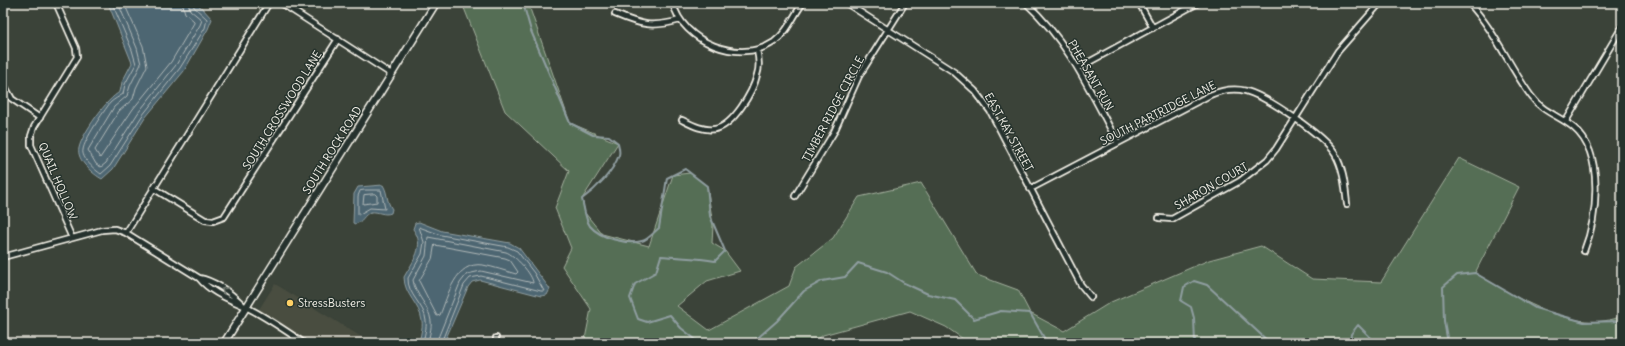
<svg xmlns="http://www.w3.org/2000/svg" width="1625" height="346" viewBox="0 0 1625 346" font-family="Delius,sans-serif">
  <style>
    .built { fill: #4a4e41 }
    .green { fill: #546e55; stroke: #a4b09e }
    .water { fill: #4d6672; stroke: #909ea1 }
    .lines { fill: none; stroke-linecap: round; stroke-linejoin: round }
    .shore { stroke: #b1b9b9; stroke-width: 1 }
    .stream { stroke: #909ea1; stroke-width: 2 }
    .street-casing { stroke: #f4f1e8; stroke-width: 8 }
    .secondary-casing { stroke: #f4f1e8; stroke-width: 9 }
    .street { stroke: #26332d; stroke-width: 4.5 }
    .secondary { stroke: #26332d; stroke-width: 6 }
    .oneway { stroke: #6e766e }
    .poi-dot { fill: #ffd166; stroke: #26332d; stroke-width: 1.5 }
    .labels { text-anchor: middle; stroke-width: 3; stroke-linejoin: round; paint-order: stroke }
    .street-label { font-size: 11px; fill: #f4f1e8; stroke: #26332d }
    .poi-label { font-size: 11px; fill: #f4f1e8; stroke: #26332d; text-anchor: start }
  </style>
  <rect width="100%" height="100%" fill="#3b4339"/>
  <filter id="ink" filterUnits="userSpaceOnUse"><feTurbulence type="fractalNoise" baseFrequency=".025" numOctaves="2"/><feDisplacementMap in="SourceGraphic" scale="8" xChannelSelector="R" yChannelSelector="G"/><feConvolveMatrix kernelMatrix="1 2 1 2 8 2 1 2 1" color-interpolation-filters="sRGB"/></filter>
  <g filter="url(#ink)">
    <path class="built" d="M275,284L350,330L371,343H312L258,311Z"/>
    <path class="green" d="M462,3H528L570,123L618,143L582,199L585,213L602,234L649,246L673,175L690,173L707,186L713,225L712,243L725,251L740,271L707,281L677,306L709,330L789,286L796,267L833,238L859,197L921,183L977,275L1018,290L1030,313L1064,331L1111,302L1209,260L1261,246L1312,279L1381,282L1459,158L1519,187L1475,273C1514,296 1576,336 1622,316V343H969L946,327L910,311L823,335L813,343H592L585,339L591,309L562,266L571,248L555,208L569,171L505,111Z"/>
    <path class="water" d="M108,3H195L202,8L212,19L208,29L184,71L145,118L113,169L102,179C93,174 76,160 79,148C82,134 107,98 120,92L122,82L132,63Z
      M383,185C388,193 386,201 392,209L391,213C384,216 378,211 371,212C364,214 362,223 355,224L353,223L354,194L358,187Z
      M419,222L442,231L510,243L519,248L550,289L547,295L541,296L480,280L472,282L468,287L444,343H419C420,336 423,328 422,321C420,304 404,295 404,277C413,261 426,246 413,229L415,223Z"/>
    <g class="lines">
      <path class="shore" d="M112,3L132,50L136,64L125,84L123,94C119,97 114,99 110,103C104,111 84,140 83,150C81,158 95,170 101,174L110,166L142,116L180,68L205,28L207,19L194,7L193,3
        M118,3L137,48L141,64L130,86L127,96L114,107L88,150L96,164L101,167L106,163L138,113L176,65L200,25L202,20L190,10L188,3
        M124,3L143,46L147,66L136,88L133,99L119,111L95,150L100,158L133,109L171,62L194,23V21L185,13L182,3
        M365,190H381L385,209L370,208L358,215V196L360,191Z
        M375,194L377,196V202L363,204L364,195Z
        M435,245L505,258L510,260L518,272L516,274C505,271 494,267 483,265C455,261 448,296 440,315L437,316L419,281L432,259Z
        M423,343C424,336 427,328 426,321C425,305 407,295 408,278L422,254L424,242L419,227L441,235L508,247L517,251L534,273L544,291H541L481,276L470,278L464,285L441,343
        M428,343C429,336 432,328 431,321C429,305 415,295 413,280L426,256L428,237L506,252C515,255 533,275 533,283L481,271L467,274L460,283L436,343"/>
      <path class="stream" d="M523,3L531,31L570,123L593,135L609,136L618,143C619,147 620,152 619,155C613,172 596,189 582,199C584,207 585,219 590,226C600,238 627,245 642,241C648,240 654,232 659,228L667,178L685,169L707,186L710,216L725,251L715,261C697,257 679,258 661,256L656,272L635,284L630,298L638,319L647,322L670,315L681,328L700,343
        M752,343L777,321L804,291L822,281L845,277L858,263L887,272L904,283L928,294L955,300L974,319L1001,311L1030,313L1047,343
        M1195,343L1194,318L1191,307L1181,301L1184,287L1194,281L1207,285L1270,343
        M1350,343L1351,334L1358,325L1376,343
        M1448,343L1444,321L1443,287L1457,275L1475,273L1535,308L1584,322L1622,321"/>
      <g class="street-casing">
        <path id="street" d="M56,3L76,48L77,57L34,127L31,136V145L72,238
          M281,3L391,74
          M673,3C682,42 740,65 774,42C788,32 793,16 803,3
          M846,3L954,72L975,91L990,111L1081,285L1091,297
          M1026,3C1069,42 1091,93 1118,143
          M1139,3L1153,28
          M1469,3C1495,31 1509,66 1531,96C1542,112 1560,116 1574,128C1605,154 1597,218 1584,251
          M615,14C641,25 652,28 680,20
          M1078,68L1198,3
          M3,83L12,99L40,118
          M682,120C692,125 703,131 715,129C733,126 753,92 757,75C760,67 759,59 757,50
          M1566,121L1622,27
          M153,188L205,220L213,221L224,217L338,39
          M1030,189L1210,95C1222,90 1234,88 1246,91C1268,97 1323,135 1335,154C1344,170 1345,187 1347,204
          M795,196L834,132L859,76L905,3
          M1159,218L1172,219L1240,181L1267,160L1276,149L1338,51L1380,3
          M126,233L269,3
          M3,257L102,230L115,229L126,233L199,278C211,293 229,299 246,307C266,317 286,331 304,343
          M199,278C215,281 232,294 244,306
          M496,338V343"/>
      </g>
      <g class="secondary-casing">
        <path id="secondary" d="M224,343L436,3"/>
      </g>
      <use href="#street" class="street"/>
      <use href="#secondary" class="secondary"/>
    </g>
    <defs><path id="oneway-chevron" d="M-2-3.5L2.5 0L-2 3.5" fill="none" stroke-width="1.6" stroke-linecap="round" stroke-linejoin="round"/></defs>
    <use class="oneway" href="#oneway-chevron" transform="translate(224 290) rotate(-148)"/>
  </g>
  <circle class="poi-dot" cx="290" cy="303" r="4"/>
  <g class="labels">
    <g class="street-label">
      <text transform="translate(1091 75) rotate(60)" y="4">PHEASANT RUN</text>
      <text transform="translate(833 109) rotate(-62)" y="4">TIMBER RIDGE CIRCLE</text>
      <text transform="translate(282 110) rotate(-58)" y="4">SOUTH CROSSWOOD LANE</text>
      <text transform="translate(1158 113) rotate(-27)" y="4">SOUTH PARTRIDGE LANE</text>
      <text transform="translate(1009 132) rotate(61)" y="4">EAST KAY STREET</text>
      <text transform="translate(332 150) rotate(-58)" y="4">SOUTH ROCK ROAD</text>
      <text transform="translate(58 181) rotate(67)" y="4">QUAIL HOLLOW</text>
      <text transform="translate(1211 186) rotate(-30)" y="4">SHARON COURT</text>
    </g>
    <g class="poi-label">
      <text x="298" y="307">StressBusters</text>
    </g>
  </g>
  <rect width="1625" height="346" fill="none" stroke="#26332d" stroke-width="16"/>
  <rect x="8" y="8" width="1609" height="330" fill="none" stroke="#f4f1e8" stroke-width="1.5" filter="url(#ink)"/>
</svg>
